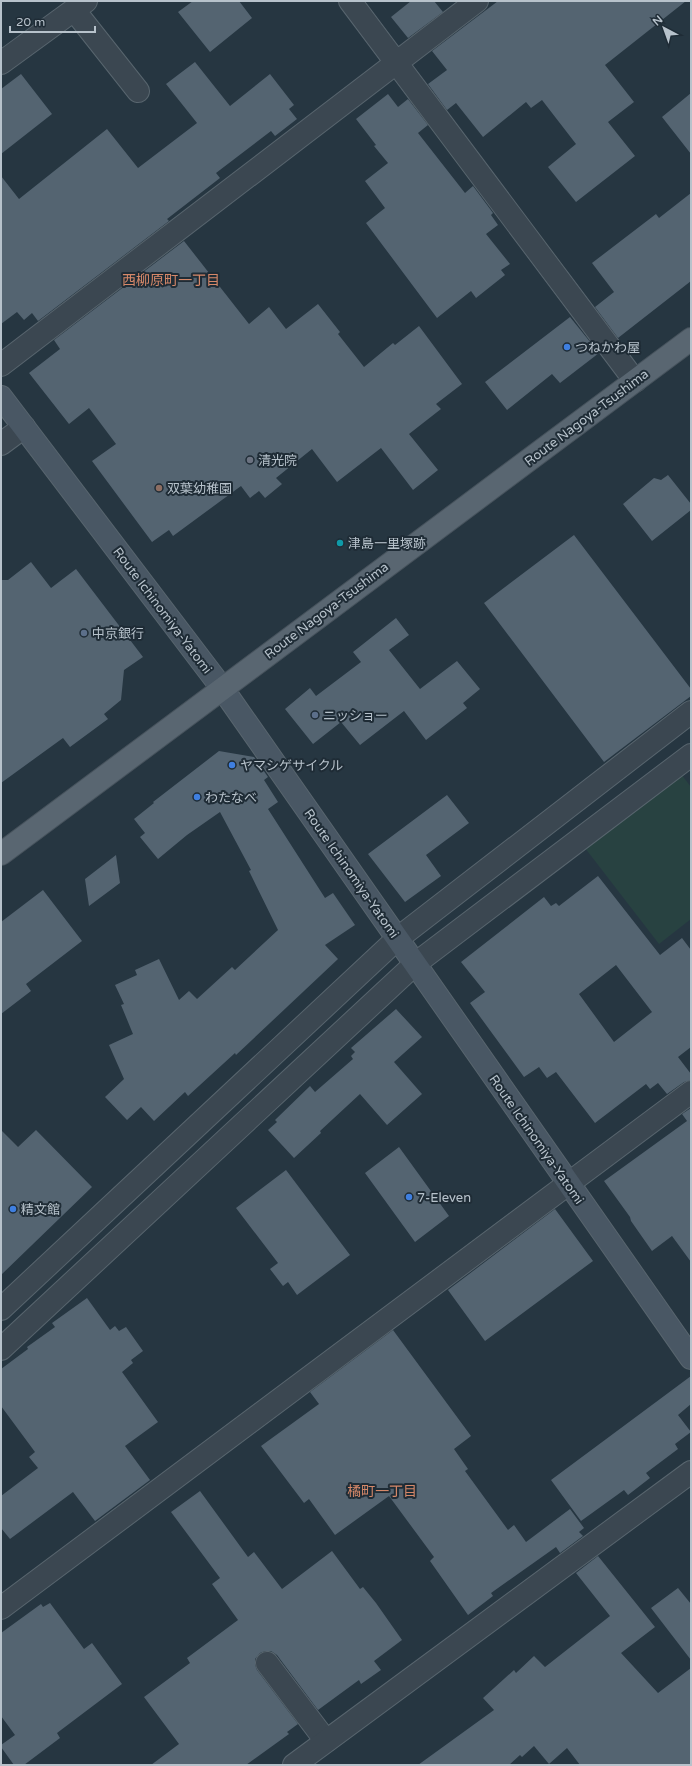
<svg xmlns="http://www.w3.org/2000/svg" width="692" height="1766" viewBox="0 0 692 1766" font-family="'Varela Round','Noto Sans JP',sans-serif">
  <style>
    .green { fill: #284241 }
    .building { fill: #546471; fill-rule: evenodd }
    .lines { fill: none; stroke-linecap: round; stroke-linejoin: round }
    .minor-casing { stroke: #58656e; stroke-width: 24 }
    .tertiary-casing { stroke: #58656e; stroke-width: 24 }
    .secondary-casing { stroke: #58656e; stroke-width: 24 }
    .primary-casing { stroke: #47535d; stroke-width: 24 }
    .minor { stroke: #3b4751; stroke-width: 22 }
    .tertiary { stroke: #3b4751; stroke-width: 22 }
    .secondary { stroke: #495764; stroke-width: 22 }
    .primary { stroke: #596671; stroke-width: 22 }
    .shop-dot { fill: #3f7fe0; stroke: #1f2c36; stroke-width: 1.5 }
    .worship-dot { fill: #6b7280; stroke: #1f2c36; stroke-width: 1.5 }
    .education-dot { fill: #8d6e63; stroke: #1f2c36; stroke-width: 1.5 }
    .culture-dot { fill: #0f9aa8; stroke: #1f2c36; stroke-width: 1.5 }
    .service-dot { fill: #5c6f8a; stroke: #1f2c36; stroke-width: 1.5 }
    .labels { text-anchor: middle; stroke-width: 4; stroke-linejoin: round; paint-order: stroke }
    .poi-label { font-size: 13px; fill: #b7c2cb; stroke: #1f2c36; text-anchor: start }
    .street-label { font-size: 13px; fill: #b7c2cb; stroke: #1f2c36 }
    .neighbourhood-label { font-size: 14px; fill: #d58869; stroke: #1f2c36 }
  </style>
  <rect width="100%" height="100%" fill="#263641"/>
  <path class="green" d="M681,774L691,787V919L659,944L585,848Z"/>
  <path class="building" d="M193,1H239L252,18L210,52L178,12Z
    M411,1H434L443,12L408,38L391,17Z
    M498,1H686L605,65L634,102L608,122L635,156L576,202L548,167L576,144L542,100L531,108L526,102L483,137L456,103L447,110L428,84L447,70L432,51Z
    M195,62L230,106L270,74L294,105L289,109L297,119L275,136L271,131L216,173L220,178L167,219L169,221L38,321L32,313L24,320L17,312L1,324V176L19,199L107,129L138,168L197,123L166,84Z
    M21,74L52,114L1,154V89Z
    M691,93V154L662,117Z
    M388,94L398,107L408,99L428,125L418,133L465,193L473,186L493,213L491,215L498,225L486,234L510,264L501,270L505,275L476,298L471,291L437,318L366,223L385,208L365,181L388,163L374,146L376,145L356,119Z
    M691,193V281L618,338L595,307L614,292L592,263L656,214L659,218Z
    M184,241L249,324L269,307L286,329L318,304L340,332L338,334L364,367L393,343L395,345L419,326L462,384L436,404L441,409L409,434L438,470L413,490L381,448L337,482L312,449L276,478L282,484L265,498L259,491L250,498L241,486L173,536L169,530L152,542L92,461L116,444L89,408L69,424L29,373L60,349L54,340Z
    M570,317L599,353L560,383L552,374L507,410L485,382Z
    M668,475L691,504V510L652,541L623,504L654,478L661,480Z
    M574,535L691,689V696L604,762L484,603Z
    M31,562L51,588L76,569L143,657L124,670L121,700L104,714L108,719L70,747L63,738L1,783V580H8Z
    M396,618L409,635L389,650L420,689L457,661L480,689L463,703L467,708L426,740L404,711L360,745L341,722L313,744L285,709L310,688L316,696L361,662L353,652Z
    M219,751L254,757L268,777L264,780L278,802L268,809L325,898L333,893L355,925L325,945L338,959L236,1055L235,1053L188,1096L185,1092L154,1121L141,1107L127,1120L105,1097L124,1079L109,1045L133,1034L121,1005L124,1004L115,985L137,975L135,970L159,959L179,1000L189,991L197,999L232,967L235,970L278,930L249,871L251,870L220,812L187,835L158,859L140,837L145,833L134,819L154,803L153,802Z
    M447,795L469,823L426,855L441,876L405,902L368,854Z
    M116,855L120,883L89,906L85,879Z
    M598,876L660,955L682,938L691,950V1047L678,1057L691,1074V1080L684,1082L667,1094L658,1083L650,1089L646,1084L595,1123L556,1072L547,1078L539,1067L524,1077L470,1003L485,992L461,962L544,897L551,906L556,903L559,906ZM616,965L652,1012L614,1042L579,994Z
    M43,890L82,941L26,984L31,991L1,1014V922Z
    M396,1009L422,1037L394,1062L422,1094L387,1125L360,1094L320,1131L321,1133L294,1158L268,1130L277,1122L275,1120L310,1086L315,1092L353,1059L351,1056L355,1052L351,1048Z
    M691,1108V1262L672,1236L652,1251L631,1221L630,1217L604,1181L687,1121L682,1114Z
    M1,1130L18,1147L36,1130L92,1187L1,1275Z
    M399,1147L449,1216L415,1242L365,1173Z
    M286,1170L350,1255L297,1295L288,1282L283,1286L270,1269L278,1263L236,1208Z
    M555,1209L593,1261L485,1341L448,1290Z
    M87,1298L110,1330L115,1326L119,1331L126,1327L143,1351L131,1360L133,1363L122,1372L158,1422L125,1446L150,1480L95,1521L73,1492L10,1539L1,1528V1496L38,1468L29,1457L35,1452L1,1406V1369L28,1349L27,1347L55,1327L52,1323Z
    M393,1330L471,1436L454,1449L468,1469L465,1471L508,1530L514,1525L526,1542L570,1509L584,1528L579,1532L583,1536L560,1553L556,1547L491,1593L493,1596L468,1615L430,1561L434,1557L389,1496L335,1535L309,1499L304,1503L261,1446L319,1404L310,1392Z
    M691,1376V1404L678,1415L691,1432L675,1444L678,1449L646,1473L650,1478L628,1495L624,1490L581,1521L551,1480Z
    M200,1491L248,1557L254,1552L282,1589L332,1551L360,1589L363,1587L376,1603L402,1640L374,1661L381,1670L361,1684L359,1680L318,1710L277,1655L271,1651H265L260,1653L255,1659V1665L257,1670L298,1724L287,1732L289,1734L246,1765H151L179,1744L144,1697L190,1663L187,1658L238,1620L212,1584L220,1578L171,1512Z
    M598,1556L655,1627L621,1653L658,1693L691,1668V1765H580L567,1748L549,1764L534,1746L522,1757L520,1755L509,1765H418L494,1710L483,1698L514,1670L516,1673L534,1656L545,1667L610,1616L576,1573Z
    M678,1588L691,1604V1660L651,1608Z
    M50,1603L84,1649L92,1643L122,1684L57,1733L60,1738L24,1765H14L1,1747V1745L15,1735L1,1716V1633L41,1604L43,1607Z"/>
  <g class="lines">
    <g class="minor-casing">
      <path id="minor" d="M350,1L635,381
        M74,10L138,91
        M1,63L86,1
        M1,365L477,1
        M1,444L24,427
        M1,1309L397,939L691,712
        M1,1349L415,964L691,755
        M1,1608L691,1092
        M267,1663L326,1741"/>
    </g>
    <g class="tertiary-casing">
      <path id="tertiary" d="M294,1765L691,1472"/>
    </g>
    <g class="secondary-casing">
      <path id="secondary" d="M1,397L222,688L691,1358"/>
    </g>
    <g class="primary-casing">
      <path id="primary" d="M1,854L691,339"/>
    </g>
    <use href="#minor" class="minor"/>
    <use href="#tertiary" class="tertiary"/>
    <use href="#secondary" class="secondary"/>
    <use href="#primary" class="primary"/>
  </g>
  <g class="shop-dot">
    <circle cx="567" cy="347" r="4"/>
    <circle cx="232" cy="765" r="4"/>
    <circle cx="197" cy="797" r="4"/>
    <circle cx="409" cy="1197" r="4"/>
    <circle cx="13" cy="1209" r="4"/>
  </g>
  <circle class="worship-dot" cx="250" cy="460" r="4"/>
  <circle class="education-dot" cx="159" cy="488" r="4"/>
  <circle class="culture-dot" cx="340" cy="543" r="4"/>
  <g class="service-dot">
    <circle cx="84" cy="633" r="4"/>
    <circle cx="315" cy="715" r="4"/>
  </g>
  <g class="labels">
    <g class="poi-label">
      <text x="575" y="352">つねかわ屋</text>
      <text x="258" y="465">清光院</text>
      <text x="167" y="493">双葉幼稚園</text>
      <text x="348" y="548">津島一里塚跡</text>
      <text x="92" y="638">中京銀行</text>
      <text x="323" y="720">ニッショー</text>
      <text x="240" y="770">ヤマシゲサイクル</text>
      <text x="205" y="802">わたなべ</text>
      <text x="417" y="1202">7-Eleven</text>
      <text x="21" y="1214">精文館</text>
    </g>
    <g class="street-label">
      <text transform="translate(586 417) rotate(-37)" y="5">Route Nagoya-Tsushima</text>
      <text transform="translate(163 610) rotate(53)" y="5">Route Ichinomiya-Yatomi</text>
      <text transform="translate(326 610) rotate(-37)" y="5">Route Nagoya-Tsushima</text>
      <text transform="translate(352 873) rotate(55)" y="5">Route Ichinomiya-Yatomi</text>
      <text transform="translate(537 1139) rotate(55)" y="5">Route Ichinomiya-Yatomi</text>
    </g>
    <g class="neighbourhood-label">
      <text x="171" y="285">西柳原町一丁目</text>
      <text x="382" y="1496">橘町一丁目</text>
    </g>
  </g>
  <rect width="692" height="1766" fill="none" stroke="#b7c2cb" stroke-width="4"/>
  <g transform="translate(664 28) rotate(319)" stroke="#1f2c36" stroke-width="3" paint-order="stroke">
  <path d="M0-3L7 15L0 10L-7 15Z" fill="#b7c2cb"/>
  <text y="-6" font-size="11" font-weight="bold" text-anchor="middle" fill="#b7c2cb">N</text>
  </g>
  <path d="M10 26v6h85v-6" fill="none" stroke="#b7c2cb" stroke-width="2"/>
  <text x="16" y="26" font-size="12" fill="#b7c2cb" stroke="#1f2c36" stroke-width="3" paint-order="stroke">20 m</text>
</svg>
